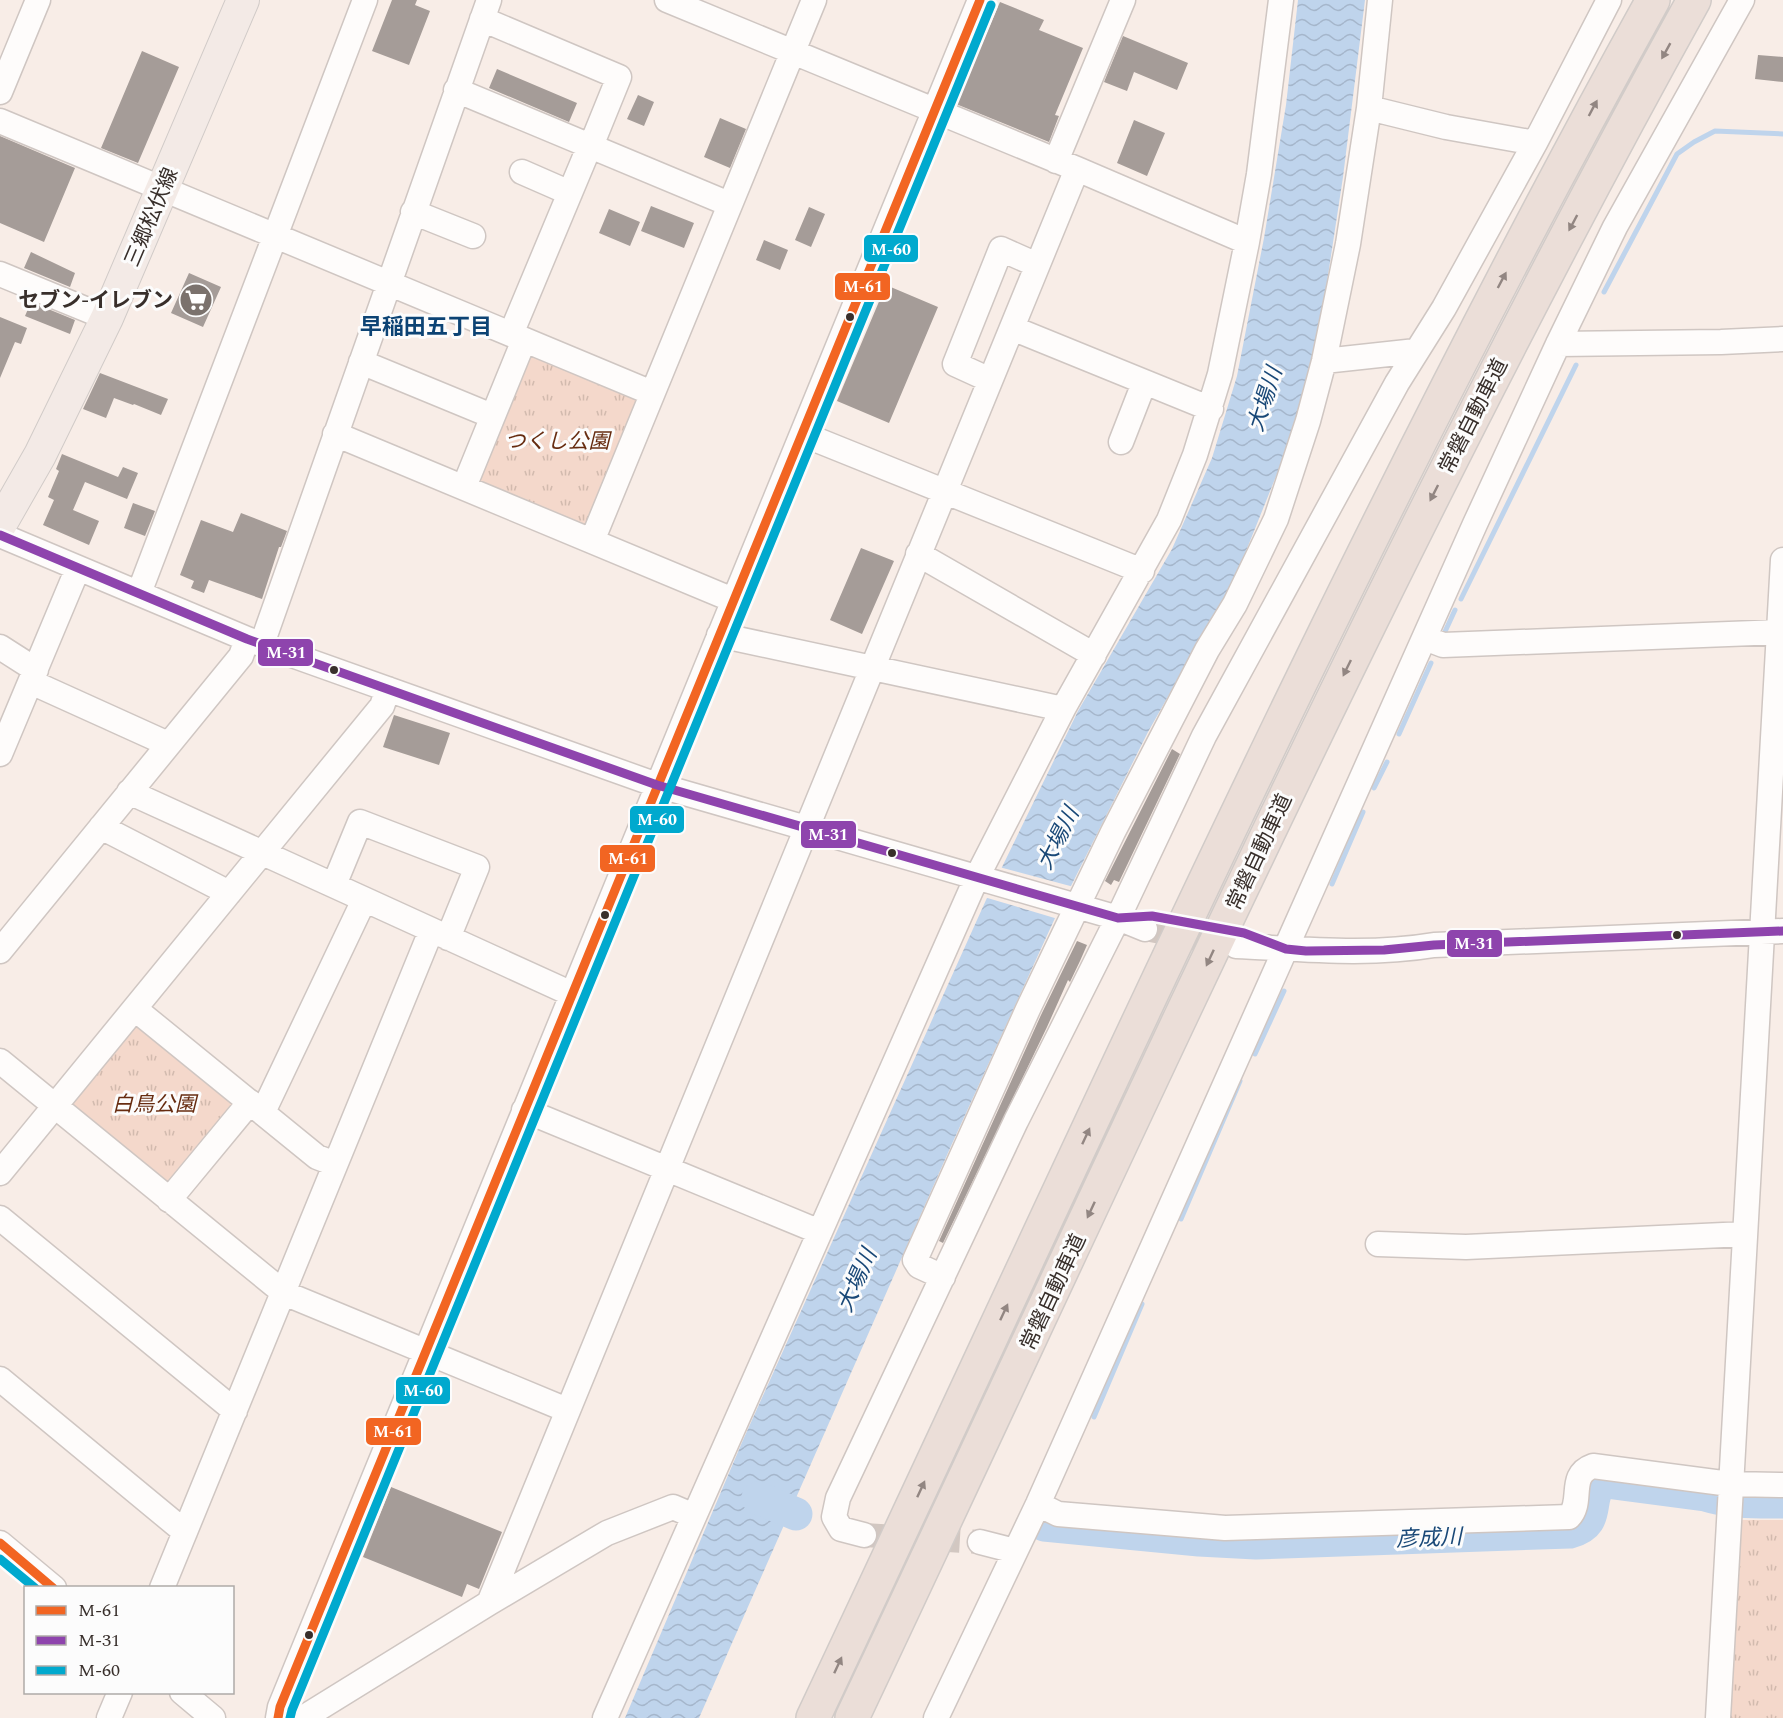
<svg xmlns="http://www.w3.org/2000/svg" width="1783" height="1718" viewBox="0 0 1783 1718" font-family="Spectral,'Noto Sans JP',serif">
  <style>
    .grass { fill: url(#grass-tufts) }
    .water { fill: url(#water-waves) }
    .pier { fill: #f8ede7 }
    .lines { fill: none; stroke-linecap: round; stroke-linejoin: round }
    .stream { stroke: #bfd4ec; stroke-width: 5 }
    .river { stroke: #bfd4ec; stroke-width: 33 }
    .building { fill: #a59c98 }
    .minor-tunnel { stroke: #d2c7c1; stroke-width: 24; stroke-dasharray: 24 12; stroke-linecap: butt }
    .minor-casing { stroke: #cfc6c2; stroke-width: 27 }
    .major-casing { stroke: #d1cbc8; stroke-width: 34 }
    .highway-casing { stroke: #d1cbc8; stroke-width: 36 }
    .minor { stroke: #fefcfb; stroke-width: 24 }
    .major { stroke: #f3eae6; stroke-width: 32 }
    .highway { stroke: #ebded8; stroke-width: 33 }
    .bus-1-casing { stroke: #fcfcfc; stroke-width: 14 }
    .bus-2-casing { stroke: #fcfcfc; stroke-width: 14 }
    .bus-3-casing { stroke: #fcfcfc; stroke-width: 14 }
    .bus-1 { stroke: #f26522; stroke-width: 9 }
    .bus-2 { stroke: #8e44ad; stroke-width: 9 }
    .bus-3 { stroke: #00a9ce; stroke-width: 9 }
    .oneway { fill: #928682 }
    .bus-dot { fill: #382f2b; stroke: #fcfcfc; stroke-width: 2 }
    .labels { text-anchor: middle; stroke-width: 6; stroke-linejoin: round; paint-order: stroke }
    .street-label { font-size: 21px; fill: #382f2b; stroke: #fcfcfc }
    .poi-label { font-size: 21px; font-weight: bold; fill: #382f2b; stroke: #fcfcfc; text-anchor: end }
    .park-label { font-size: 21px; font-style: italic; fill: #672c10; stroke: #fcfcfc }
    .neighbourhood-label { font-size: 22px; font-weight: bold; fill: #0c4374; stroke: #fcfcfc }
    .water-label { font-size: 22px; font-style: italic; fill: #194877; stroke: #fcfcfc }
    .line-badge { stroke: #fcfcfc; stroke-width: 2 }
    .badge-label { font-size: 16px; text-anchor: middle; font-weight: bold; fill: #fff }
  </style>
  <defs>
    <pattern id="grass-tufts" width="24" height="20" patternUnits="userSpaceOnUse" patternTransform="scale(1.5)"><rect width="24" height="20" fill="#f4d8cb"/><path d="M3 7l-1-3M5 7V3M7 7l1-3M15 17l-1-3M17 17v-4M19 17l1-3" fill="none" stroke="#d2baae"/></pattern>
    <pattern id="water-waves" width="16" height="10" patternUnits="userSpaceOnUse" patternTransform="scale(1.5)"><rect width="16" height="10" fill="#bfd4ec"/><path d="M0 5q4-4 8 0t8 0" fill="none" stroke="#a5b6cb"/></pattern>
  </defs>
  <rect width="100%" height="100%" fill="#f8ede7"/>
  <path class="grass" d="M527,352L641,400L587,531L473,482Z
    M138,1021L239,1105L169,1185L66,1104Z
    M1739,1520H1783V1718H1730L1734,1669Z"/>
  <path class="water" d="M1298,0H1365L1343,177L1320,328L1295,429L1236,576L1148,732L1055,918L951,1146L699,1718H625L743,1440L986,900L1078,711L1172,549L1212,458L1237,376L1264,238L1286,105Z"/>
  <path class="pier" d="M999,867L1074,887L1058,919L984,897Z"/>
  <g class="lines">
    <path class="stream" d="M1604,292L1677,154L1694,142L1715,131L1783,134
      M1461,599L1576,365
      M1443,636L1455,610
      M1399,734L1431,663
      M1374,788L1387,762
      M1332,884L1363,812
      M1255,1054L1284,991
      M1181,1219L1240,1081
      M1094,1417L1142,1304"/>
    <path class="river" d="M758,1498L796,1514
      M1044,1525L1199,1540L1256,1543L1570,1532C1600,1524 1587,1504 1599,1484L1606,1482L1705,1495C1731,1503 1756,1502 1783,1502"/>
  </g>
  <path class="building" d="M392,0H417L415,5L430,11L409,65L372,51Z
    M1000,2L1044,20L1039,30L1083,48L1055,115L1059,116L1049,142L956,104Z
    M1123,36L1188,63L1177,90L1134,72L1127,91L1104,82Z
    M142,51L179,67L138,163L101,148Z
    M1758,55L1783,57V82L1755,79Z
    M497,69L577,103L569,122L489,88Z
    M638,95L654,102L644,126L627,119Z
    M720,118L746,129L730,168L704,157Z
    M1134,120L1165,133L1147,176L1117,163Z
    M0,136L75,168L44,242L0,223Z
    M651,206L694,223L684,248L641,231Z
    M809,207L825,214L811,247L795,240Z
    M609,209L640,222L630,246L599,233Z
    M764,240L788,250L780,270L756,260Z
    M31,252L75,273L70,287L24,268Z
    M189,273L221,287L203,327L171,313Z
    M886,285L938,307L889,423L837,401Z
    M31,302L75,320L70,334L25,316Z
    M0,317L27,328L21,344L15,342L0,378Z
    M100,373L168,399L161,415L134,404L133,405L114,398L106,418L83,409Z
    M62,454L118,477L123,467L138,473L127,499L85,482L73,510L99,521L89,545L43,525L54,500L48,497L59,471L56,469Z
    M133,503L155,511L145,536L124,528Z
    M241,513L287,531L281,547H279L262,599L209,580L204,593L191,588L194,581L180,575L201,520L233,532Z
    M861,548L894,561L862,634L830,620Z
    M394,715L450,733L439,765L383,747Z
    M1172,749L1180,754L1119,882L1114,880L1111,885L1105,881Z
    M1077,941L1087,945L1080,961L1070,982L1068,980L1047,1027L943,1243L939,1241L1041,1015Z
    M391,1487L502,1532L479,1589L467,1584L462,1597L363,1557Z"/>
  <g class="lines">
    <path class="minor-tunnel" d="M1145,929L1231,945
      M864,1535L980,1542"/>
    <g class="minor-casing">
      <path id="minor" d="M667,0L1077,169L1247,242
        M482,19L619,77L591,146
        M456,90L729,204
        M0,92L38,0
        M1369,108L1446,127L1535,143
        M0,121L652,393
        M1056,161L1123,0
        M522,172L570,193
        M413,212L473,236
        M0,274L107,318
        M1012,328L1211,409
        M511,334L590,145
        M1558,344L1721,342L1783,339
        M1324,361L1416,351
        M361,362L492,416
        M990,380L955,364L1001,249L1037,265
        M335,434L733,600
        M802,434L1142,571
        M1121,442L1144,383
        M464,487L524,340
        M0,535L247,639L657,785L1118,918L1145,929
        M592,541L814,0
        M918,554L1094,655
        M139,593L365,0
        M719,635L1063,709
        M1425,638L1443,645L1783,632
        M262,644L489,0
        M0,647L36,670
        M31,682L168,744
        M0,754L78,568
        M129,792L572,994
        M101,827L229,893
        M334,885L360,822L477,867L448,938
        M1236,946C1302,949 1369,956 1434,945L1783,931
        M0,951L241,656L247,639
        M135,1009L317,1157L335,1164
        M0,1061L284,1293L567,1410
        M524,1110L820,1232
        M263,1112L364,900
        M0,1173L382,706L388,689
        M169,1200L250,1102
        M0,1218L235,1411
        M1378,1244L1466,1247L1745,1234
        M943,1277L919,1266L915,1260L1028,1009L1113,832L1207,650L1235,604L1276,519L1308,421L1324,361L1348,244L1369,108L1380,0
        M0,1379L185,1532
        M1038,1504L1058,1514L1225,1528L1569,1517C1584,1502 1567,1475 1593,1466L1730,1484L1783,1485
        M864,1535L841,1529L834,1517L838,1498L1016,1121L1118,918L1204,736L1397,383L1444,308L1535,143L1609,0
        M980,1542L1015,1551
        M0,1543L54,1588
        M162,1588L431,931
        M489,1603L1077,169
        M182,1692L213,1718
        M109,1718L120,1692
        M278,1718L280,1707L980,0
        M303,1718L489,1603L607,1533L673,1507L694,1516
        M605,1718L976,879L1063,709L1169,520L1195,455L1220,374L1247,242L1259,174L1281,0
        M936,1718L1038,1504L1475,524L1558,344L1615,227L1742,0
        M1718,1718L1783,560"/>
    </g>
    <g class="major-casing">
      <path id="major" d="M0,525L40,455L107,318L243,0"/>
    </g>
    <g class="highway-casing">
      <path id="highway" d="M813,1718C1085,1142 1343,558 1653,0
        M852,1718C1125,1141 1384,558 1694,0"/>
    </g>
    <use href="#minor" class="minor"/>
    <use href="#major" class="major"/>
    <use href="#highway" class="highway"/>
    <g class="bus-1-casing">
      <path id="bus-1" d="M0,1543L53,1588
        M278,1718L280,1707L980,0"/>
    </g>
    <g class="bus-2-casing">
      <path id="bus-2" d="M0,535L247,639L657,785L1118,918L1152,916L1244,933L1286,949L1306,951L1384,950L1434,945L1783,931"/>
    </g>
    <g class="bus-3-casing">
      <path id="bus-3" d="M0,1559L35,1588
        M290,1718L292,1710L991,5"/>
    </g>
    <use href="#bus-1" class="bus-1"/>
    <use href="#bus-2" class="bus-2"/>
    <use href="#bus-3" class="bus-3"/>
  </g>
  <defs><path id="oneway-solid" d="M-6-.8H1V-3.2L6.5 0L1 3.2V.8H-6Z" transform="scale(1.5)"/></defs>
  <g class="oneway">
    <use href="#oneway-solid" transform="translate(1666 51) rotate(119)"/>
    <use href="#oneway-solid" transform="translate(1593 108) rotate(-62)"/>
    <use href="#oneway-solid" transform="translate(1573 223) rotate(118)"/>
    <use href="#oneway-solid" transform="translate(1502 280) rotate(-62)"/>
    <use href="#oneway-solid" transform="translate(1434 493) rotate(117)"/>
    <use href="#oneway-solid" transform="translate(1347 668) rotate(116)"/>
    <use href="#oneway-solid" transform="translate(1210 958) rotate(115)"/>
    <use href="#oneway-solid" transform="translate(1086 1136) rotate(-65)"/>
    <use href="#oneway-solid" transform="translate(1091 1210) rotate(115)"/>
    <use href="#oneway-solid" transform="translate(1004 1312) rotate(-65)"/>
    <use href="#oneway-solid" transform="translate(921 1489) rotate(-65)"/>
    <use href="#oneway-solid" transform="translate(838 1665) rotate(-65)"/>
  </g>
  <defs>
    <g id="supermarket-disc" transform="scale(1.725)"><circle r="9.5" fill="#7b726d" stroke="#fcfcfc"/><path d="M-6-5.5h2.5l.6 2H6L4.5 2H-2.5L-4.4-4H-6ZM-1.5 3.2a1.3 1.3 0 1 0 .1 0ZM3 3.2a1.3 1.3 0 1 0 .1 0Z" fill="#fff"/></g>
  </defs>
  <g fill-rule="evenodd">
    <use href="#supermarket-disc" x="196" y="300"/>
  </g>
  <g class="bus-dot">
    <circle cx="850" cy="317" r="5"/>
    <circle cx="334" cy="670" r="5"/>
    <circle cx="892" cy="853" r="5"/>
    <circle cx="605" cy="915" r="5"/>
    <circle cx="1677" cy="935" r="5"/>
    <circle cx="309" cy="1635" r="5"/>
  </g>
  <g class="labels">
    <g class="street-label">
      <text transform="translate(151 217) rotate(-67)" y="7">三郷松伏線</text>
      <text transform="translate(1473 416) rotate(-63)" y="7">常磐自動車道</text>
      <text transform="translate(1259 852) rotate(-65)" y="7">常磐自動車道</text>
      <text transform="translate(1053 1292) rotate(-65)" y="7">常磐自動車道</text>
    </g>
    <g class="poi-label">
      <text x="173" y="307">セブン-イレブン</text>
    </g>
    <g class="park-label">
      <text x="557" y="448">つくし公園</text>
      <text x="154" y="1111">白鳥公園</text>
    </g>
    <g class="neighbourhood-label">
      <text x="426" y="334">早稲田五丁目</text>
    </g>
    <g class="water-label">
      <text transform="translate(1264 399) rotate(-72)" y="8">大場川</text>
      <text transform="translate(1057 838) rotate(-63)" y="8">大場川</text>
      <text transform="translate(856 1280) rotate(-66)" y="8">大場川</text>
      <text transform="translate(1429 1537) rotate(-2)" y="8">彦成川</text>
    </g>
  </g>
  <g class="line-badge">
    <rect x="863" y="234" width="56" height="29" rx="6" fill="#00a9ce"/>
    <rect x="834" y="272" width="57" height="29" rx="6" fill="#f26522"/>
    <rect x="257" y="638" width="57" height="29" rx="6" fill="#8e44ad"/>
    <rect x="629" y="805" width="56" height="29" rx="6" fill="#00a9ce"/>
    <rect x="800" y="820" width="57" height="29" rx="6" fill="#8e44ad"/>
    <rect x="599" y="844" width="57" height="29" rx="6" fill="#f26522"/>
    <rect x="1446" y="929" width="57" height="29" rx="6" fill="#8e44ad"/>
    <rect x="395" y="1376" width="56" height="29" rx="6" fill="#00a9ce"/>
    <rect x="365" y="1417" width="57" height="29" rx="6" fill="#f26522"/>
  </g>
  <g class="badge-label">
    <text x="891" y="255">M-60</text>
    <text x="863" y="292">M-61</text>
    <text x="286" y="658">M-31</text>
    <text x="657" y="825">M-60</text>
    <text x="828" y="840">M-31</text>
    <text x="628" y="864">M-61</text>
    <text x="1474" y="949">M-31</text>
    <text x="423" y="1396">M-60</text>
    <text x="393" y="1437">M-61</text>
  </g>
  <rect x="24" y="1586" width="210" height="108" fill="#fcfcfc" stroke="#aeaaa8" stroke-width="1.5"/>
  <rect x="36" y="1606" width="30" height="9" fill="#f26522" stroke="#aeaaa8" stroke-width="1.5"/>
  <text x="78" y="1616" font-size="18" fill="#382f2b">M-61</text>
  <rect x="36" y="1636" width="30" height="9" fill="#8e44ad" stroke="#aeaaa8" stroke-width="1.5"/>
  <text x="78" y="1646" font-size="18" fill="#382f2b">M-31</text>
  <rect x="36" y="1666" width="30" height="9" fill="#00a9ce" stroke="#aeaaa8" stroke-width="1.5"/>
  <text x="78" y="1676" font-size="18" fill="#382f2b">M-60</text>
</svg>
